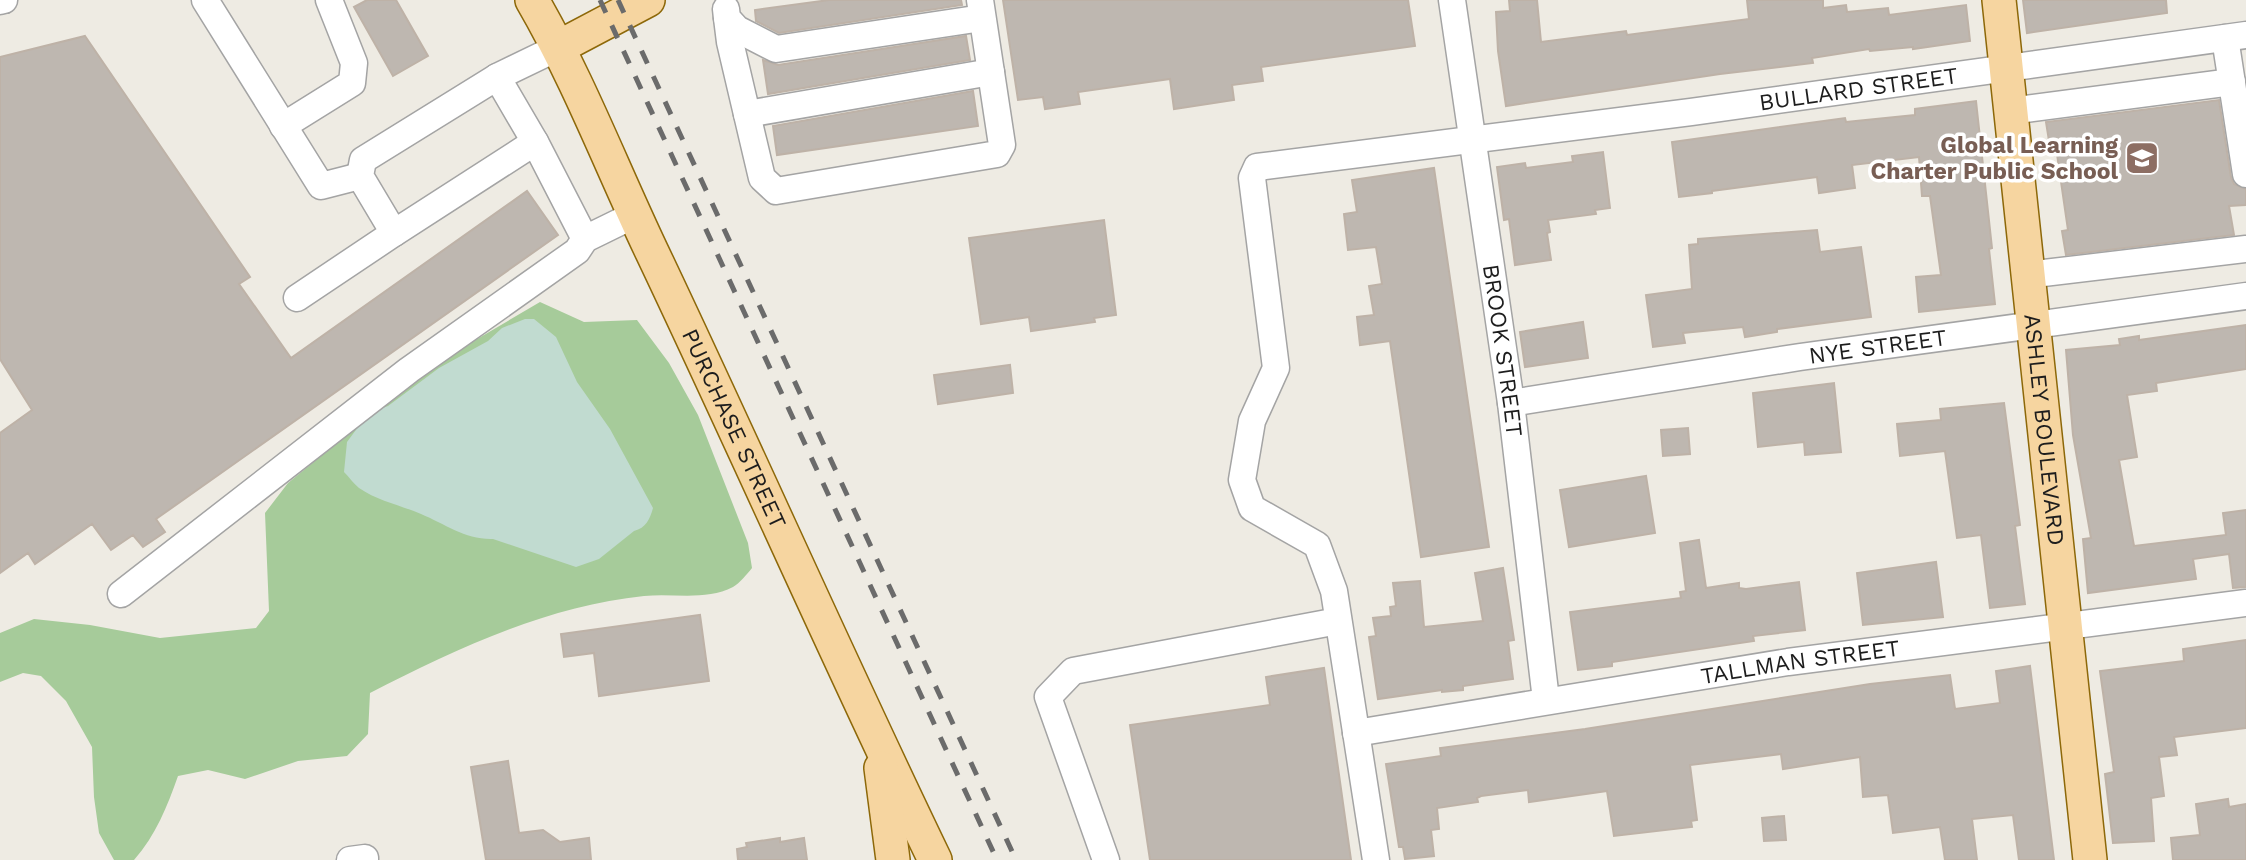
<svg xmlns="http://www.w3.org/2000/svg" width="2246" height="860" viewBox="0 0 2246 860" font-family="'Work Sans',sans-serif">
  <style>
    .forest { fill: #a6cb9a }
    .wetland { fill: #c1dbd0 }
    .building { fill: #beb7b0; stroke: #beb2a7; stroke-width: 2 }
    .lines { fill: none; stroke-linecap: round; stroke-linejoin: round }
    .minor-casing { stroke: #a4a4a4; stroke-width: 29 }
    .major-casing { stroke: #8d6809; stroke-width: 36 }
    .minor { stroke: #fff; stroke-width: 26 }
    .major { stroke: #f6d5a0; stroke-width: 33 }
    .rail { stroke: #6b6b6b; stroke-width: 5; stroke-dasharray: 14 14; stroke-linecap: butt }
    .labels { text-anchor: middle; stroke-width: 7; stroke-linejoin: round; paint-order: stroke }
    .street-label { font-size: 23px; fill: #1d1d1d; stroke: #fff }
    .education-label { font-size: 23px; font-weight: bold; fill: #785e54; stroke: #fff; text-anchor: end }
  </style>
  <rect width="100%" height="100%" fill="#eeebe3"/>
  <path class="forest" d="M540,302L584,322L637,320L669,363L698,415L748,543L752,568C747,574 740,583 733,587C706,601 674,593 644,596C547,606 456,649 370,693L368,734L347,756L298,761L245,779L208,770L178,776C167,807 156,835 134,860H114L99,833L94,797L92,747L66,701L41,676L23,673L0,682V633L34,619L90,625L160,638L256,628L269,611L265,513L288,483L377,410L443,359Z"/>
  <path class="wetland" d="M525,319H534L556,337L577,382L610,429L653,508C650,519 646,528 634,531L599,559L576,567L493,539C466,540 445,524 421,514C400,505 378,501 359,488C354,484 349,477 344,472L347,442L364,419L377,410L388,406L439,368L488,341L502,328Z"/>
  <path class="building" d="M367,0H396L428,56L393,76L354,7Z
    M829,0H961L962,5L779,33L756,21L755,10Z
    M1003,0H1408L1415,46L1261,67L1263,81L1232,85L1234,100L1174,109L1170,79L1078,92L1080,104L1045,109L1043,97L1018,100Z
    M1509,0H1537L1541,42L1626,31L1627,35L1749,19L1747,0H1823V8L1846,5L1847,12L1888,8L1889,15L1966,5L1970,41L1913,49V47L1870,51L1869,49L1812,58L1813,63L1720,74L1506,106L1498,51L1496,12L1510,11Z
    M2023,0H2166L2167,13L2027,33Z
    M85,36L250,277L239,284L291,358L527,191L558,235L156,519L165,532L143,547L133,535L111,550L92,524L35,564L28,553L0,573V433L32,410L0,359V57Z
    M966,36L970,60L768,94L763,60L778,65Z
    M973,91L978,126L777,155L773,126Z
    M2219,100L2231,177L2234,184L2246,189V205L2229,206L2234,235L2066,255L2062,231L2068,230L2056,147H2050L2046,122Z
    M1976,101L1992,248L1989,249L1995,304L1919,312L1916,277L1941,275L1930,196H1922L1919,157L1852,165L1855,188L1819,193L1817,177L1712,191V193L1679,197L1672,142L1845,118L1846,122L1915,115V109Z
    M1603,152L1610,208L1595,210L1596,214L1548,220L1550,232L1547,233L1551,260L1515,265L1509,219L1504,220L1497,167L1525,163L1526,168L1573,162L1572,156Z
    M1434,168L1489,547L1421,557L1390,341L1360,345L1357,317L1374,315L1369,286L1382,284L1376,247L1348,250L1344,214L1357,212L1352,180Z
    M1104,220L1116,315L1094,318L1095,322L1031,331L1029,317L981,324L969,238Z
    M1817,230L1820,252L1861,247L1871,317L1777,329V332L1745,337L1743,327L1683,333L1685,343L1653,347L1646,295L1692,289L1689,245L1698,244V239Z
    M1583,322L1588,358L1525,367L1520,332Z
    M2246,325V369L2156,383L2157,391L2127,395L2137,457L2119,460L2134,546L2226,535L2223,513L2246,510V587L2233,588L2229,554L2193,559L2196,579L2088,593L2083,539L2091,538L2073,435L2066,350L2120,345L2119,339L2139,336V340Z
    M1010,365L1013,393L938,404L934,375Z
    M1834,383L1841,452L1805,455L1804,442L1758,447L1753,393Z
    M2004,403L2020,525L2015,526L2025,604L1990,608L1981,535L1957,538L1945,451L1900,456L1897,424L1941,420L1940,409Z
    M1688,428L1690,454L1663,456L1661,430Z
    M1646,476L1655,533L1569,547L1560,490Z
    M1699,540L1706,588L1739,583V588L1746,589L1799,582L1805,630L1753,636L1754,641L1612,662V666L1578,670L1570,612L1681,598L1680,592L1686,591L1680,543Z
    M1936,562L1943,617L1863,625L1857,573Z
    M1503,568L1514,640L1508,641L1513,679L1463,686V690L1442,692V690L1378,699L1369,637L1376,636L1373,618L1391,616L1390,607L1396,606L1393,583L1420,581L1424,627L1483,621L1475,573Z
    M700,615L709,681L599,696L594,653L564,657L561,634Z
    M2246,640V728L2174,737L2177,755L2159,757L2164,796L2151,798L2154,841L2113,843L2105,774L2114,772L2100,671L2184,661L2183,649Z
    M2030,666L2054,860H2019L2013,815L1972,819L1977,860H1945L1940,827L1893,833L1888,795L1863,797L1860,757L1783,769L1781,754L1690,765L1697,820L1691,821L1692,827L1614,836L1607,791L1529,802L1528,790L1481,796L1477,798L1478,802L1437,808L1439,829L1431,830L1434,856L1405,859L1403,847H1399L1386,764L1441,756L1440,748L1585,729L1870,684L1950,675L1955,709L2000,703L1996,671Z
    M1324,668L1351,860H1150L1130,725L1270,705L1266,677Z
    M508,761L519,833L543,830L560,842L589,838L591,860H486L471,767Z
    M2228,799L2229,807L2246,804V860H2173L2171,838L2200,835L2196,804Z
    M1784,816L1786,840L1764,841L1762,818Z
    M780,838V842L804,838L807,860H738L737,849L747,847L746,843Z"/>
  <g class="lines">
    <g class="minor-casing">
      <g id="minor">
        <path d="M205,0L321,186L360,176"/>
        <path id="s1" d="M1452,0L1511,403L1546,700"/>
        <path d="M0,1L4,0"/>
        <path d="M726,9L727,18L737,29L776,49L982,18"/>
        <path d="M727,18L730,42L762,178L776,191L997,154L1002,145L980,0"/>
        <path d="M2225,38L2246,174"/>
        <path d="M497,77L559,47"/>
        <path d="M2010,111L2232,82"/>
        <path d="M747,114L991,72"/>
        <path d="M283,126L352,83L354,63L329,0"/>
        <path d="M394,233L535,142"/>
        <path d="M2027,275L2246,249"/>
        <path d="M297,298L394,233L360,176L363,160L497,77L535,142L585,239"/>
        <path id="s2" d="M1511,403L1800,357L2246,296"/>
        <path d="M121,594L409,370L577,251L585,239L634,215"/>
        <path id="s3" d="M1356,733L1788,662L2246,603"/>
        <path d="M350,860L365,858V860"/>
        <path d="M1106,860L1048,697L1073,671L1338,621"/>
        <path id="s4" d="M1376,860L1334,591L1317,545L1252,508L1242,480L1252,421L1276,368L1252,178L1257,167L1691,112L2246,35"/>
      </g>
    </g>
    <g class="major-casing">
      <g id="major">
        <path id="s5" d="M532,0C579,81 612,168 652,252C748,454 838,659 935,860"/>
        <path id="s6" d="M1999,0L2090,860"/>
        <path d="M559,47L648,0"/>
        <path d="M881,768L893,860"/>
      </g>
    </g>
    <use href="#minor" class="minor"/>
    <use href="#major" class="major"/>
    <path class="rail" d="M600,0L997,860
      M618,0L1016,860"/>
  </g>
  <defs>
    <g id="school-square" transform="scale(1.75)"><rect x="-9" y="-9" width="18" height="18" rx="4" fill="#8d6e63" stroke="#fff"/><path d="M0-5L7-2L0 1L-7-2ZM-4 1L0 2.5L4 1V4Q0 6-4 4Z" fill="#fff"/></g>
  </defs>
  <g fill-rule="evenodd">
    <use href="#school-square" x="2142" y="158"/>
  </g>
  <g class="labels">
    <g class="street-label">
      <text dy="8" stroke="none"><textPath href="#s4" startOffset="1354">BULLARD STREET</textPath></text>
      <text dy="8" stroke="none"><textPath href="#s2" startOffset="371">NYE STREET</textPath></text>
      <text dy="8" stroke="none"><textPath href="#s1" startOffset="354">BROOK STREET</textPath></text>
      <text dy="8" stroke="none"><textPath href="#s5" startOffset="474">PURCHASE STREET</textPath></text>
      <text dy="8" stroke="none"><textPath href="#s6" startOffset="432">ASHLEY BOULEVARD</textPath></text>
      <text dy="8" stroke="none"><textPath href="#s3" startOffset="450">TALLMAN STREET</textPath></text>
    </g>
    <g class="education-label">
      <text x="2118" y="153">Global Learning<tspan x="2118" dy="26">Charter Public School</tspan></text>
    </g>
  </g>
</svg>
